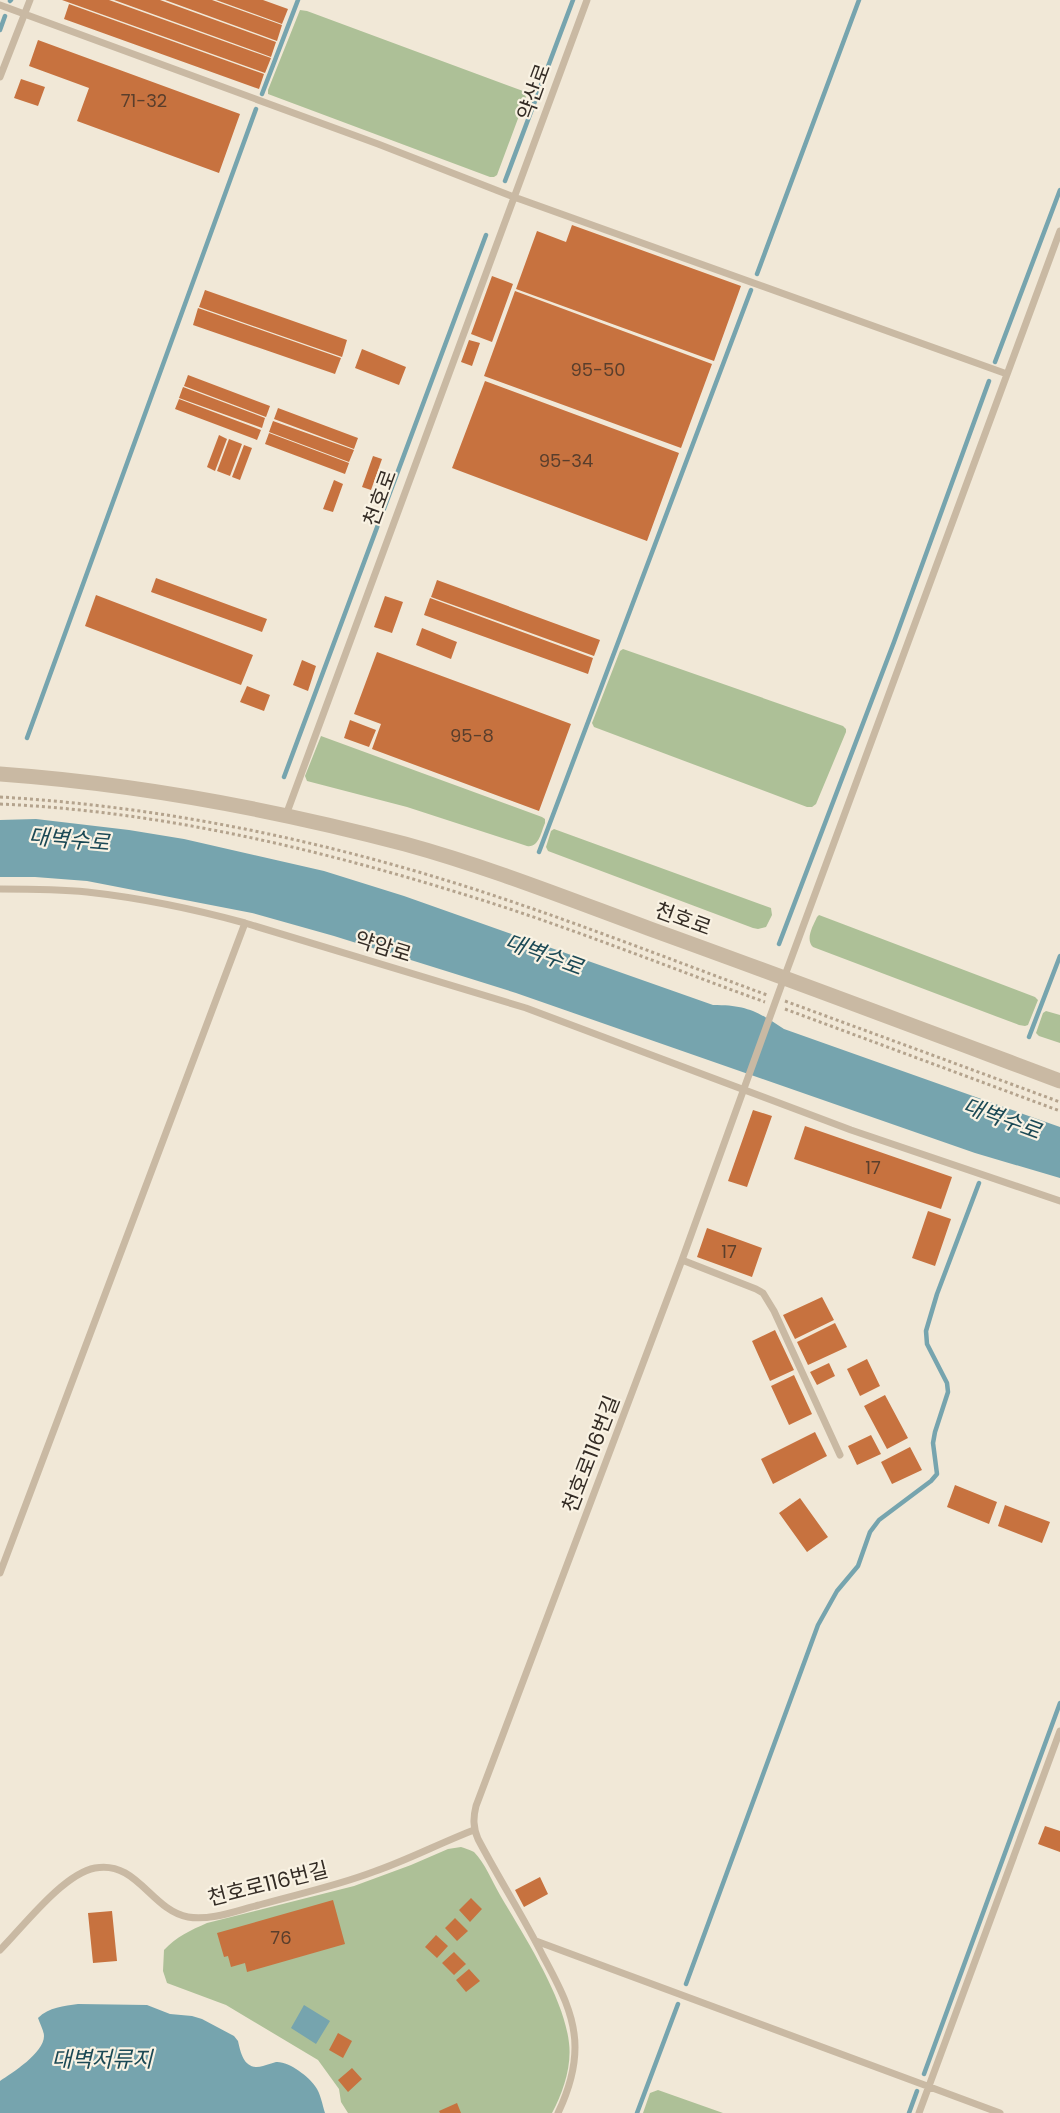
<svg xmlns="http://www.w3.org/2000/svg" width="1060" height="2113" viewBox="0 0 1060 2113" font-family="Poppins,'Noto Sans KR',sans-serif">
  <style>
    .green { fill: #adc097 }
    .water { fill: #76a4ae }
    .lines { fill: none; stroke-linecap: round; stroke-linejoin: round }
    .stream { stroke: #76a4ae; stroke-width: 4.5 }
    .building { fill: #c7723f }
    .path { stroke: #b4a38d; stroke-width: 3; stroke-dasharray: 3 3; stroke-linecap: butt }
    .service { stroke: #c9b9a3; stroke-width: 7 }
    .tertiary { stroke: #c9b9a3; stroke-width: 15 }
    .labels { text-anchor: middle; stroke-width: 4.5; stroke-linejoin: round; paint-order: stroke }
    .number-label { font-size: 18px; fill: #593e2c }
    .street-label { font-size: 21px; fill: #342c25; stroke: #f9f2e3 }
    .water-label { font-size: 22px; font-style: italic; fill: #1b4955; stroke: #f9f2e3 }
  </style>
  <rect width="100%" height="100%" fill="#f1e8d7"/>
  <path class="green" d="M300,10L307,11L523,91L526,97L497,175L494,177H490L268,94V90Z
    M623,649L843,726L846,729V732L816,804L812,807H807L594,727L592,723L620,651Z
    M321,736L542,817L545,819V823C541,832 539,848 527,846L407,807L307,781L305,776Z
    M554,829L771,908L772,915L766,927L758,929L753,928L548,851L546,847L551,831Z
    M819,915L1035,997L1038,1000L1028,1025L1025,1026L1019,1025L813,947C805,939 813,926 817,917Z
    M1046,1011L1060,1015V1043L1039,1036L1036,1033L1043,1013Z
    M461,1847C465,1848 470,1850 474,1852C485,1863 492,1881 500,1895C524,1936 564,1997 569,2043C572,2066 563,2093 552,2113H348L341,2102L339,2089L318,2060L226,2005L167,1983L163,1971L164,1950C176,1937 191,1930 207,1923L354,1886L411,1865L448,1849Z
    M658,2090L723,2113H643L650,2093Z"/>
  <path class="water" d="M36,819L129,830L184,839L324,871L404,896L713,1005C746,1005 757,1011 784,1029L1060,1127V1178L975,1153L516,993L334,936L252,913L87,881L35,877H0V820Z
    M78,2004L147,2005L170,2014L192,2016L202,2019L234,2036L238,2041C241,2055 245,2071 263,2066C267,2065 272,2063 276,2062C289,2061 309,2077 315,2086C321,2094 322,2104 325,2113H0V2081C12,2073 44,2053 44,2036C44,2031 40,2024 38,2018C49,2007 64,2006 78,2004Z
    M304,2005L330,2021L316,2044L291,2028Z"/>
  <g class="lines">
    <path class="stream" d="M10,1L11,0
      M0,30L5,16
      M262,94L298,0
      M505,181L573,0
      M757,274L859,0
      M995,362L1060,190
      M27,738L256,109
      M284,777L486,235
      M539,852L751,290
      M779,944L894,642L989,381
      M1029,1037L1060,956
      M686,1984L818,1625L837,1591L858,1566L870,1532L879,1520L931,1481L937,1474L933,1443L935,1432L948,1392L947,1383L927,1344L926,1331L937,1294L979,1183
      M924,2074L1060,1703
      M637,2113L678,2004
      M909,2113L917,2091"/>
  </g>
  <path class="building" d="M62,0H109L271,58L265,73Z
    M114,0H160L276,42L271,57Z
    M165,0H212L282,25L277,41Z
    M216,0H263L288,9L282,24Z
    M69,4L264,74L259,89L64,19Z
    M38,40L240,114L219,173L77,121L89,88L29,66Z
    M21,79L45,87L38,106L14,98Z
    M572,225L741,286L714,361L516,289L537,231L566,242Z
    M492,276L513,284L492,342L471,334Z
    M205,290L347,340L342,357L199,307Z
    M515,291L712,364L681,448L484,376Z
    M198,308L341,358L335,374L193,325Z
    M469,340L480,343L472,366L461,362Z
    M362,349L406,367L399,385L355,368Z
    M188,375L270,406L266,417L184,386Z
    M485,381L679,453L647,541L452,468Z
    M183,387L265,418L262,428L179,398Z
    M179,399L261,430L257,440L175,409Z
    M278,408L358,438L354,449L274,419Z
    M273,421L354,450L349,462L269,432Z
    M269,433L349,463L345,474L265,444Z
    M219,435L227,439L215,471L207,467Z
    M229,439L242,444L230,476L217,471Z
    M244,445L252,448L240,480L232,477Z
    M373,456L382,459L371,490L362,487Z
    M334,480L343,484L333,512L323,509Z
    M156,578L267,619L262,632L151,592Z
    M437,580L600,640L594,656L431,597Z
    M96,595L253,655L241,685L85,626Z
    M385,596L403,602L392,633L374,627Z
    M430,598L593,658L588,674L424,615Z
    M422,628L457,642L451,659L416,645Z
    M377,652L571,724L539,811L372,749L381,724L354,714Z
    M302,660L316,666L308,691L293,685Z
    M247,686L270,695L264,711L240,702Z
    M350,720L376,730L369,747L344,738Z
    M753,1110L772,1116L747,1187L728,1181Z
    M805,1126L952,1177L941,1209L794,1159Z
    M928,1211L951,1219L935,1266L912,1258Z
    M707,1228L762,1248L752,1277L697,1257Z
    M822,1297L834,1320L795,1339L783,1315Z
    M835,1323L847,1347L808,1365L797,1342Z
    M775,1330L794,1370L770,1381L752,1341Z
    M867,1359L880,1386L860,1396L847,1369Z
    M829,1363L835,1376L817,1385L810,1372Z
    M794,1375L812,1414L789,1425L771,1386Z
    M885,1395L908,1438L887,1449L864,1406Z
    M815,1432L827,1456L773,1484L761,1459Z
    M871,1435L881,1454L857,1465L848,1446Z
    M910,1447L922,1470L892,1484L881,1462Z
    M955,1485L997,1502L989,1524L947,1507Z
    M800,1498L828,1537L807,1552L779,1513Z
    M1005,1505L1050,1522L1042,1543L998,1526Z
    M1045,1826L1060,1831V1852L1038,1844Z
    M540,1877L548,1894L524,1907L515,1890Z
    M471,1898L482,1909L470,1922L459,1910Z
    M333,1900L345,1944L247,1972L245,1963L231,1967L228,1956L224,1957L217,1933Z
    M112,1911L117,1961L93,1963L88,1913Z
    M455,1918L468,1931L457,1941L445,1928Z
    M436,1935L448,1946L437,1958L425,1947Z
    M454,1952L466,1964L454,1975L442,1963Z
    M469,1969L480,1981L466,1992L456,1980Z
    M338,2033L352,2041L343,2058L329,2050Z
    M352,2068L362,2079L348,2092L338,2080Z
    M457,2103L461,2113H440L439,2111Z"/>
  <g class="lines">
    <path class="path" d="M0,797C155,806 307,837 455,883C560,916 664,957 767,995
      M0,804C158,811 315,848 466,895C567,926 665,966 765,1002
      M785,1001L1060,1102
      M785,1009L1060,1111"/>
    <path class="service" d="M0,5L378,144L514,197L1007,374
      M0,77L30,0
      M286,815L587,0
      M0,889C29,889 58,889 87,892C141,898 194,909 245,923L526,1008L851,1130L1060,1201
      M682,1260L756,1289L763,1293L774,1311L840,1455
      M0,1573L245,923
      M536,1941L1000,2113
      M0,1950C23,1927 63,1874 95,1868C137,1860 151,1910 188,1917C211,1921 238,1910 259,1905C298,1894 336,1886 373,1872C408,1860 440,1843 474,1830
      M558,2113C568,2092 575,2070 575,2047C575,2014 558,1984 543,1956C523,1916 499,1879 478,1839C473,1827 473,1818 476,1806L682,1260L784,978L1060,231
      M919,2113L1060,1731"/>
    <path class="tertiary" d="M0,774C138,784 272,809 405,844C489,867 571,900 653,930C789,979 924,1030 1060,1081"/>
  </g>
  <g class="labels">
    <g class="number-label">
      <text x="144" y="107">71-32</text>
      <text x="598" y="376">95-50</text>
      <text x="566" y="467">95-34</text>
      <text x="472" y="742">95-8</text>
      <text x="873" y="1174">17</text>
      <text x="729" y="1258">17</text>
      <text x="281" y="1944">76</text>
    </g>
    <g class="street-label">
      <text transform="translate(534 92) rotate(-70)" y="7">약산로</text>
      <text transform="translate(380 498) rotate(-70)" y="7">천호로</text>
      <text transform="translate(683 919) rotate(20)" y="7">천호로</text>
      <text transform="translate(383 947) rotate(17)" y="7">약암로</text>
      <text transform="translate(591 1454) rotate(-69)" y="7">천호로116번길</text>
      <text transform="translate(268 1884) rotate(-14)" y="7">천호로116번길</text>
    </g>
    <g class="water-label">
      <text transform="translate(69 839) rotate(5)" y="8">대벽수로</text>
      <text transform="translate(544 954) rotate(20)" y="8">대벽수로</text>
      <text transform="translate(1002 1118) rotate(20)" y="8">대벽수로</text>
      <text x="102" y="2067">대벽저류지</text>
    </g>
  </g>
</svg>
